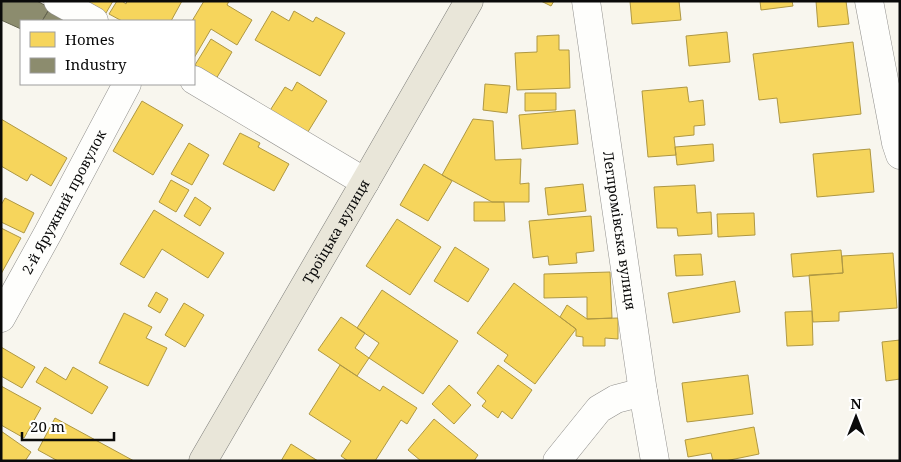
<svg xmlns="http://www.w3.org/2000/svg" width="901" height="462" viewBox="0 0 901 462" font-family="'Noto Serif',serif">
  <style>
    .homes { fill: #f6d55c; stroke: #af9843 }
    .industry { fill: #8c8c6e; stroke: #656550 }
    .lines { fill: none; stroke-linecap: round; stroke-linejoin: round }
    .minor-casing { stroke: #91908d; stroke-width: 29 }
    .major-casing { stroke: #7e7e7a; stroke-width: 29 }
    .minor { stroke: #fefefc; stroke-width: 28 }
    .major { stroke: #e9e6d9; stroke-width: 28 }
    .labels { text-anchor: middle; stroke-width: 5; stroke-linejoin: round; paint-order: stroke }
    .street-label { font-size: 14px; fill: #0a0a0a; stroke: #fff }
  </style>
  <rect width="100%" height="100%" fill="#f8f6ee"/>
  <path class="homes" d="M87,1H113L106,13Z
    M117,1H122L126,4L127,1H182L171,21H122L109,14Z
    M204,1H229L227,5L252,20L237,45L211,29L194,58V21H192Z
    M541,1H554L551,6Z
    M630,1H679L681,20L632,24Z
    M760,1H792L793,6L761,10Z
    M816,1H846L849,24L818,27Z
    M272,11L289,21L294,11L313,22L316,17L345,33L320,76L255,40Z
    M727,32L730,62L689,66L686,36Z
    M559,35V50H569L570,88L517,90L515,53L537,52V36Z
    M211,39L232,52L216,79L195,65Z
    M853,42L861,114L780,123L777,98L759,100L753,54Z
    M297,82L327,101L306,135L269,112L285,87L292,91Z
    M485,84L510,86L507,113L483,110Z
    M687,87L689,102L703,100L705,125L694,126V135L674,137L676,155L648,157L642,91Z
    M525,93H556V110L525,111Z
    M142,101L183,125L153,175L113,151Z
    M575,110L578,144L522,149L519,115Z
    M1,119L67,158L51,186L31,174L27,181L1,166Z
    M473,119L493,121L495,160L521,159L520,184L529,183V202H492L442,175Z
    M240,133L260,143L258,147L289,164L274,191L223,164Z
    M189,143L209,155L192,185L171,174Z
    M713,144L714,161L677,165L675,147Z
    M870,149L874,192L817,197L813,154Z
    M424,164L452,181L428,221L400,205Z
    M171,180L189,190L176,212L159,202Z
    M583,184L586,211L548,215L545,188Z
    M695,185L697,213L711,212L712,234L678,236L677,228H657L654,187Z
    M195,197L211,208L200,226L184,216Z
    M5,198L34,213L24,233L1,222V205Z
    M474,202H504L505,221H474Z
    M154,210L224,253L208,278L162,249L144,278L120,264Z
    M754,213L755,235L718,237L717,214Z
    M591,216L594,251L576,253L577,263L549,265L548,256L533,258L529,221Z
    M397,219L441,247L410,295L366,266Z
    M1,228L21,238L1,274Z
    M455,247L489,269L468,302L434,281Z
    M841,250L843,273L793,277L791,254Z
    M893,253L897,308L839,312V321L813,322L809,275L843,273L842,256Z
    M701,254L703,275L676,276L674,255Z
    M610,272L612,318L587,319V297L544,298V274Z
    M735,281L740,312L673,323L668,293Z
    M514,283L576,329L535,384L504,361L508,355L477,333Z
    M382,290L458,341L423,394L369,358L379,343L357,328Z
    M156,292L168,299L160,313L148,306Z
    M184,303L204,315L185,347L165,335Z
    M567,305L587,319L618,318V339L605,338V346H583V337L576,336V329L560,317Z
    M812,311L813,345L787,346L785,312Z
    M124,313L152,327L146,338L167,348L148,386L99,363Z
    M341,317L365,333L355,348L369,358L357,376L318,350Z
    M900,340V379L886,381L882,342Z
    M1,347L35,367L22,388L1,376Z
    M340,365L380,391L383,386L417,408L407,424L401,420L375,461H348L341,456L351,441L309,414Z
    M498,365L532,390L512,419L502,411L498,418L482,406L486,401L477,393Z
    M45,367L66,380L73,367L108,387L92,414L36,382Z
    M748,375L753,414L687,422L682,383Z
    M449,385L471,405L454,424L432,404Z
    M1,386L41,408L24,438L1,425Z
    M55,418L134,461H58L38,450Z
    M434,419L478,455L474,461H421L408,450Z
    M754,427L759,454L725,461H713L711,453L688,457L685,440Z
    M1,431L31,452L25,461H1Z
    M291,444L318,461H281Z"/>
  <path class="industry" d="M1,1H37L50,8L42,21H21V29L1,20Z
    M50,8L73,21H42Z"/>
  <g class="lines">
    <g class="minor-casing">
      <g id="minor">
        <path d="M58,1L94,21"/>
        <path id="s1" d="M586,1L643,392L655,461"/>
        <path d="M869,1L896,143L900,155"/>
        <path d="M194,80L365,182"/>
        <path id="s2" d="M1,318L48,233L127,84"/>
        <path d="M557,461L599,409L616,399L643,392"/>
      </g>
    </g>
    <g class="major-casing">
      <g id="major">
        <path id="s3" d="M203,461L365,182L469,1"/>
      </g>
    </g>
    <use href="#minor" class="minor"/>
    <use href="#major" class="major"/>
  </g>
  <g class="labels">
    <g class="street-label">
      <text dy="5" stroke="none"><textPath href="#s2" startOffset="132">2-й Яружний провулок</textPath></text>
      <text dy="5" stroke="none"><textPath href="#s3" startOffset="265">Троїцька вулиця</textPath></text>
      <text dy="5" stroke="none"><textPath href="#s1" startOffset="232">Легпромівська вулиця</textPath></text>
    </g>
  </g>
  <rect width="901" height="462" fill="none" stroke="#0a0a0a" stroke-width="5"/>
  <rect x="20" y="20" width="175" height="65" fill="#ffffff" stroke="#9d9d9d"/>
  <rect x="30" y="32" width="25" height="15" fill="#f6d55c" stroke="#9d9d9d"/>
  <text x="65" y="45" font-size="15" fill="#0a0a0a">Homes</text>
  <rect x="30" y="58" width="25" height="15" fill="#8c8c6e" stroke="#9d9d9d"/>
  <text x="65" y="70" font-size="15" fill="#0a0a0a">Industry</text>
  <g transform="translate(856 417)" stroke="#ffffff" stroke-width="4" paint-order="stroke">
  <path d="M0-4L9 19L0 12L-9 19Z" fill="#0a0a0a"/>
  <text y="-8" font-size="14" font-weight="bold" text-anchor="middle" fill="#0a0a0a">N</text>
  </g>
  <path d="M22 432v8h92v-8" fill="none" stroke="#0a0a0a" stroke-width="2.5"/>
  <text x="30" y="432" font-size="15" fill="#0a0a0a" stroke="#ffffff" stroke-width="4" paint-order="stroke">20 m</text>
</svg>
